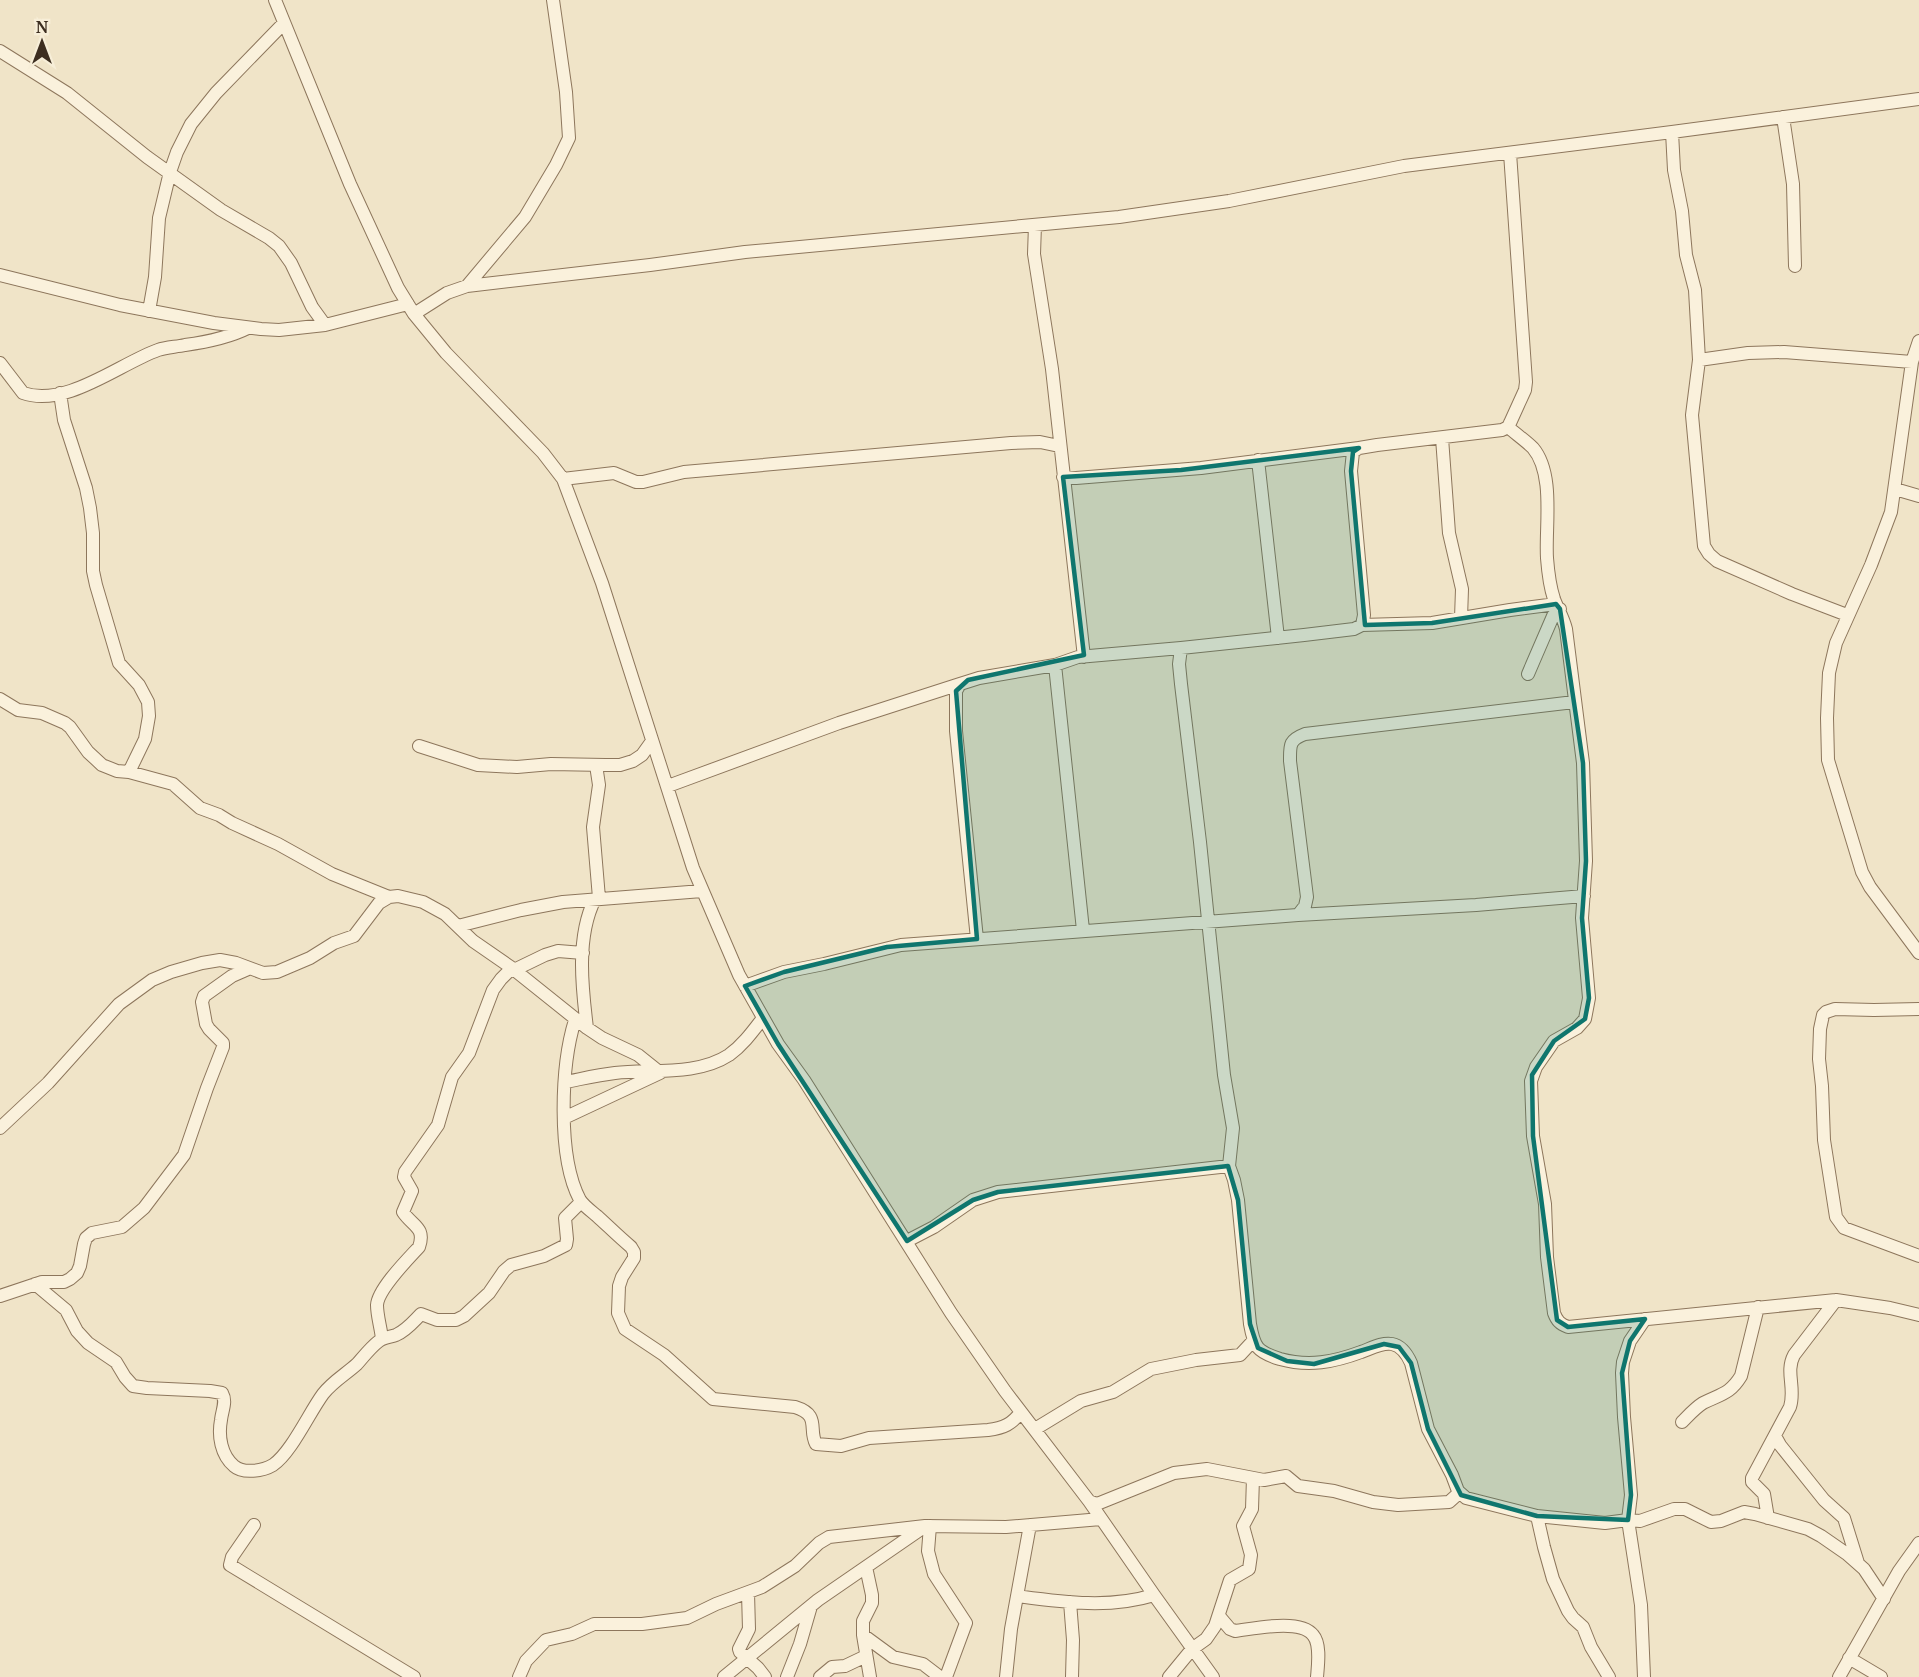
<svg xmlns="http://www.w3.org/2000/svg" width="1919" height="1677" viewBox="0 0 1919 1677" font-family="'Noto Serif',serif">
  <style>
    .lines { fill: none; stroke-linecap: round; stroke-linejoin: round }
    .minor-casing { stroke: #8d765c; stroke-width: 14 }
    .minor { stroke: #faf1dc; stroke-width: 12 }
    .marked { fill: #0f766e; fill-opacity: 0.2; stroke: #0f766e; stroke-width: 4.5; stroke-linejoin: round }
  </style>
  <rect width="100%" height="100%" fill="#f0e4c8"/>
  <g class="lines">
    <g class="minor-casing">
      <path id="minor" d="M275,0L350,184L398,288L414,314L446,353L543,453L563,479L602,583L693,868L739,975L778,1044L804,1080L951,1313L1005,1391L1089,1501L1154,1595L1213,1677
        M0,51L67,93L147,157L221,210L269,238L279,246L291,263L312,307L325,325
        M1783,117L1793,184L1795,266
        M1672,132L1674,170L1682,211L1686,255L1695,290L1699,360L1692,415L1704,546L1709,554L1717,561L1792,594L1847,615
        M1035,225L1034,254L1052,369L1084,657
        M0,275L120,305L214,323L261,329L279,330L325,325L408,304
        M467,286L525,217L556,165L569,138L566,92L553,0
        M149,311L155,277L159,218L170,172L177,152L191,124L216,93L284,23
        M414,314L447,293L467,286L650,265L745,252L1119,217L1229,201L1404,166L1672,132L1919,99
        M1919,341L1912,362L1891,512L1871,565L1836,643L1829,673L1827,718L1828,760L1862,872L1870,887L1919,953
        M1699,360L1748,353L1784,352L1912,362
        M0,363L23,393C66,408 119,364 158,350C166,347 176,347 185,345C207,342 228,338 248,328
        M60,393L64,420L86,488L90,508L93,533V571L96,585L119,663L139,685L148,702L149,716L145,739L129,772
        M1508,427C1516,434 1526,441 1533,448C1555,474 1545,527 1547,558C1548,571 1550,587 1554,599C1558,610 1563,617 1566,629L1583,763L1586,861L1582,918L1589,998L1585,1019L1577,1028L1554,1041L1536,1067L1531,1081L1533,1136L1545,1204L1547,1257L1554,1313C1557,1321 1560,1324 1568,1327L1836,1300L1890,1308L1919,1315
        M1442,438L1449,533L1462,589L1461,618
        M1258,460L1278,638
        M1063,477L1076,478L1201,468L1359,448
        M563,479L614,473L636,482H643L684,472L1011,443L1040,442L1059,446
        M1895,489L1919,496
        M1362,625L1432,623L1510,610L1556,604
        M1181,648L1179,664L1181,684L1200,842L1224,1075L1233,1128L1229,1166L1234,1180L1238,1200L1250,1324C1254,1347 1257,1352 1280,1359C1309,1367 1334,1362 1361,1352C1370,1349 1382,1342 1392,1344C1402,1346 1407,1354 1411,1363L1428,1429L1452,1475L1458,1491L1466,1498L1537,1516L1605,1523L1628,1520L1640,1521L1674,1509H1685L1711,1522L1721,1521L1744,1512L1755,1514L1808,1529L1821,1536L1847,1554L1864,1569L1884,1599
        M1055,665L1083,930
        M1528,674L1553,616L1560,609
        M0,699L18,710L42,713L65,723L70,727L88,752L102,765L117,771L129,772L173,784L200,808L219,815L232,823L278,844L332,874L389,897
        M419,746L478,765L517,767L551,764L605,765H620L633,761L642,755L652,741
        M596,765L599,785L593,827L599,898
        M668,786L839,723L960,684
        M1298,915L1476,905L1584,896
        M458,926L521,910L563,902L702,891
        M977,939L956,731V691L960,684L979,678L1055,665L1078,657L1181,648L1304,635L1354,629L1362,625L1364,615L1351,471L1353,452L1359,448L1377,445L1502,430L1508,427L1510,423L1525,390L1526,382L1510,153
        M514,970L545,955L558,951L583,953
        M745,986L784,972L824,964L901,945L1298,915L1305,906L1307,897L1290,761C1290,745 1289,740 1305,734L1574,702
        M1919,1009L1874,1010L1835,1009L1826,1012L1823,1015L1820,1029L1819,1059L1822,1086L1824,1140L1836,1217L1844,1228L1919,1256
        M575,1020C561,1065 557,1157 580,1200C584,1206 591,1211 597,1216C608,1226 619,1237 631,1247L634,1252V1258L622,1277L619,1286L618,1313L625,1329L664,1355L713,1399L795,1407C821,1415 808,1429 816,1444L841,1446L869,1438L988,1430C1004,1428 1012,1424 1021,1412
        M587,1028C582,988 576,936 595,899
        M565,1082C581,1079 598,1075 615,1073C651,1069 697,1076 729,1055C743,1045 753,1031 763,1018
        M564,1118L660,1073
        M0,1128L48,1083L119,1004L152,980L171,972L202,963L220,960L236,963L263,973L277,972L310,958L334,943L354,936L379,903L389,897L398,896L423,902L445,914L473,941L512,968L587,1028L602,1038L638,1055L658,1071
        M907,1241L934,1227L973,1200L998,1192L1229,1166
        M35,1284L66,1310L77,1331L88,1343L116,1362L125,1377L133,1386L147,1388L210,1391L222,1393C227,1402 222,1410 221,1420C218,1436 221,1455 234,1466C243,1474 263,1471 273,1465C291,1453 309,1413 323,1394C332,1382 346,1374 357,1364C364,1356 371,1347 379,1341C384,1337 391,1337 396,1335C407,1330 413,1322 421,1314L437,1320H456L464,1316L489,1293L504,1271L511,1265L544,1256L566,1245L567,1239L565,1218L581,1202
        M0,1296L42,1282H64L70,1279L77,1273L80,1266L84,1244L86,1238L92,1233L122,1227L144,1208L184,1155L207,1088L223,1047V1043L209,1029L206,1024L202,1002L204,996L232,976L248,969
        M382,1339C381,1328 377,1316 377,1305C378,1289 408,1259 419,1247C426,1227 412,1226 403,1212L412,1191L404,1177L405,1172L438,1125L452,1077L469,1053L493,990L501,979L512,968
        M1682,1422C1688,1416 1695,1408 1703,1403C1721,1394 1730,1394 1741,1376L1758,1307
        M1035,1429L1081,1401L1113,1392L1151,1369L1196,1360L1240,1355L1253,1341
        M1775,1436L1780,1445L1824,1500L1844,1518L1858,1563
        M1089,1501L1097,1504L1174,1473L1207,1469L1264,1480L1286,1476L1298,1486L1334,1491L1373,1502L1398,1505L1449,1502L1459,1493
        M1537,1516L1544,1547L1553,1579L1568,1611L1573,1618L1583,1627L1591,1647L1609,1677
        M1768,1518L1764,1494L1752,1482V1478L1790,1407C1796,1388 1785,1372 1794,1355L1836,1300
        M254,1525L232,1557L230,1565L414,1677
        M930,1526L928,1551L934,1574L966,1623L946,1677
        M866,1567L872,1595V1603L863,1621V1635L870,1677
        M748,1593L749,1629L739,1649L740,1652L758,1668L765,1677
        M1017,1596C1062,1602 1109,1609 1154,1595
        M1070,1602L1073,1640L1072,1677
        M1219,1616L1230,1629L1235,1631C1253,1629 1300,1618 1313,1635C1321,1644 1318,1665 1317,1677
        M863,1635L893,1657L923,1664L940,1677
        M1849,1658L1881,1677
        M519,1677L526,1661L546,1640L572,1634L594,1624H642L687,1618L716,1604L762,1587L795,1566L819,1543L829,1537L925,1526L1006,1527L1101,1519
        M724,1677L818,1600L924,1527
        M787,1677L800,1644L811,1606
        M820,1677L832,1667L845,1666L866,1656
        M1006,1677L1011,1629L1030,1525
        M1169,1677L1192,1649L1206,1639L1215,1626L1230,1580L1249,1569L1251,1555L1243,1526L1252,1509L1253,1478
        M1644,1677L1641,1605L1628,1520L1631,1495L1624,1417L1622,1373L1623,1362L1630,1341L1645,1319
        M1839,1677L1899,1571L1919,1543"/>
    </g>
    <use href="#minor" class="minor"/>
  </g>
  <path class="marked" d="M1359,448L1353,452L1351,471L1365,625L1432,623L1556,604L1560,609L1583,763L1586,861L1582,918L1589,998L1585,1019L1554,1041L1532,1075L1533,1136L1557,1320L1568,1327L1645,1319L1630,1341L1622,1373L1631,1495L1628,1520L1537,1516L1461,1495L1428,1429L1411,1363L1399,1347L1384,1344L1314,1364L1287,1361L1258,1348L1250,1324L1238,1200L1228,1166L998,1192L973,1200L907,1241L778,1044L745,986L784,972L887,947L977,939L956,691L968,680L1084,655L1063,477L1181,470Z"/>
  <g transform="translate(42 42)" stroke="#f7eed8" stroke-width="4.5" paint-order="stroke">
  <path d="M0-4.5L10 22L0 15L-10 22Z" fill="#3d2e20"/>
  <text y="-9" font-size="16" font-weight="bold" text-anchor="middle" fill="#3d2e20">N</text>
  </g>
</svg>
